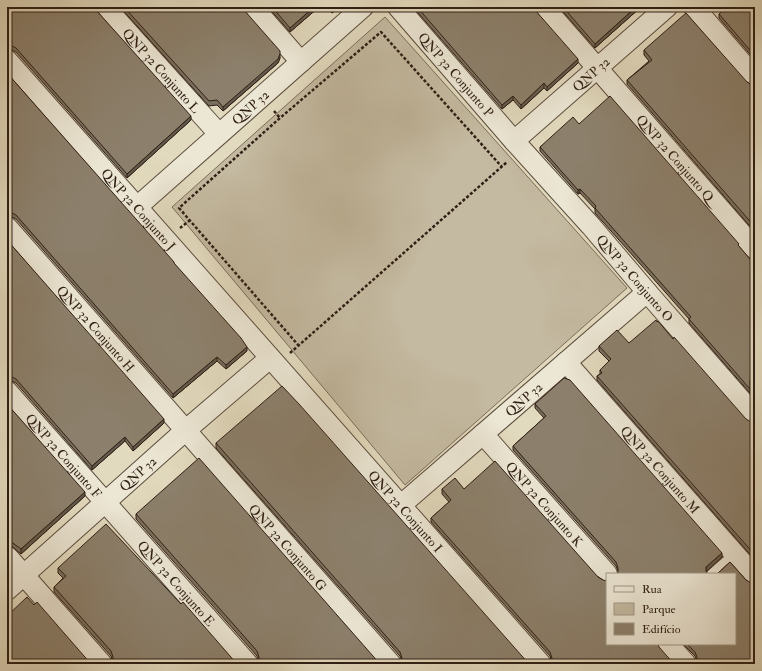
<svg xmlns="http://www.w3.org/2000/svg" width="762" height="671" viewBox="0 0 762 671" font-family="'IM FELL Double Pica',serif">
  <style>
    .green { fill: #c4baa1; stroke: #7a6c5a }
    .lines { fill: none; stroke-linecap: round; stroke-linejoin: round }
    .service-casing { stroke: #5c4d3e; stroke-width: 12 }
    .minor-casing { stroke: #5c4d3e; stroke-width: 22 }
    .path { stroke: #2f1e14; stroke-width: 2.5; stroke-dasharray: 3 2; stroke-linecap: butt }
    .service { stroke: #ece7d5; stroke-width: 10 }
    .minor { stroke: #ece7d5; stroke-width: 20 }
    .wall { fill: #786e5d; stroke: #2f1e14 }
    .shaded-wall { fill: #625a4c; stroke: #2f1e14 }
    .building { fill: #8c806c; stroke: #2f1e14 }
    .labels { text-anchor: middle; stroke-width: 3; stroke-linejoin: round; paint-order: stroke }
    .street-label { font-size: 13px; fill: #2f1e14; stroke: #ece7d5 }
  </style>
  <rect width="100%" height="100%" fill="#e2dabe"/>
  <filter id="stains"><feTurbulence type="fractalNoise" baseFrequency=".005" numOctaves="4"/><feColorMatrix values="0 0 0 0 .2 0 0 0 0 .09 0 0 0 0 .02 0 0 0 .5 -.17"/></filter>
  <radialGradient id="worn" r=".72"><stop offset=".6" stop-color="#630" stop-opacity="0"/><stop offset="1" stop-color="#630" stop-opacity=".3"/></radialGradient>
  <path class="green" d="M385,17L627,288L405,485L172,207Z"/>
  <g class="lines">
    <g class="service-casing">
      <path id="service" d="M712,574L735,554"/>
    </g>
    <g class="minor-casing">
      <g id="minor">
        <path id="s1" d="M105,7L219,134"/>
        <path d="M253,7L301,62"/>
        <path id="s2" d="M398,7L514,141L591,226L647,292L755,416"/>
        <path id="s3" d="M544,7L755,249"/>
        <path d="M694,7L755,78"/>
        <path id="s4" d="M7,60L541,664"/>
        <path id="s5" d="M514,141L667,7"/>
        <path id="s6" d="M137,207L363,7"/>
        <path id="s7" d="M7,227L391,664"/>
        <path id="s8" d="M566,362L755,577"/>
        <path id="s9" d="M7,391L248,664"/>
        <path id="s10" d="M483,434L607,574"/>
        <path id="s11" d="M401,505L647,292"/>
        <path d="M7,556L102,664"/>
        <path id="s12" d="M7,590L186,430L270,358"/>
        <path d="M668,644L686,664"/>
      </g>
    </g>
    <path class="path" d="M274,111L280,118
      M180,228L189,221
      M299,346L179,208L280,118L381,32L502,167
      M290,353L507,162"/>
    <use href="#service" class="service"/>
    <use href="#minor" class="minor"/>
  </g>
  <path class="wall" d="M7,7L96,10L191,120L127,178L16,52L10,49H7Z
    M120,7H243L244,10L280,58L278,63L223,111L217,105L209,106Z
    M268,7H319L290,32Z
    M327,7H339L332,13Z
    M413,7H534L535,10L578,63L547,91L544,88L521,109L513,100L502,109Z
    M559,7H641L595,48Z
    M755,7V60L719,18V14Z
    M644,50L747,82L752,85H755V232L627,84V80L649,61L644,55Z
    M7,73L174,264L247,351L226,369L217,361L173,398L16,219L10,216H7Z
    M579,124L739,247L755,265V391L750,385V393L689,323V319L595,213V209L580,193L578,194L540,151V147Z
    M7,240L164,423L133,451L125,441L92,470L16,383L10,380H7Z
    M673,339L755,431V560L597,380V376L600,374V370L609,361L599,351V346Z
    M7,404L85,496L21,554L10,545H7Z
    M535,404L722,557L618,571L616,566L513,450V446L544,418L535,408Z
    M216,443L529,664L402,661L400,656L216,448Z
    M442,489H464L603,580L552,662L550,656L431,522V518L449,502L442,494Z
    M136,514L380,664H258L259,662L257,656L136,519Z
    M730,562L746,580L751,583L755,584V664H697V661L695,656L683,644H735V574H717Z
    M58,568L237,664L113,662L111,656L54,592V587L63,578L58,573Z"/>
  <path class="shaded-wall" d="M314,7H319L290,32V28Z
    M334,7H339L332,13V9Z
    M636,7H641L595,48V44Z
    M280,54V58L278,63L223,111V107Z
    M578,59V63L547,91V87Z
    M544,83V88L521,109V105Z
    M513,96V100L502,109V105Z
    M191,116V120L127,178V174Z
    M580,189V193L578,194V190Z
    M247,347V351L226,369V365Z
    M217,357V361L173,398V394Z
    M164,419V423L133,451V447Z
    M125,437V441L92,470V466Z
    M85,492V496L21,554V549Z
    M722,553V557L706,572V567Z"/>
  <path class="building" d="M7,7H95L96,10L191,116L127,174L16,48L10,45L7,44Z
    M124,7H243L244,10L280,51V54L278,59L223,107L217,100L209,101Z
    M272,7H314L290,28Z
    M417,7H534L535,10L578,59L547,87L544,83L521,105L513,96L502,105Z
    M563,7H636L595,44Z
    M727,7H755V56L719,14Z
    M686,13L747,82L752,85H755V227L627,80L652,60L644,50Z
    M7,73L174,262V263L241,338L247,347L226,365L217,357L173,394L16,215L10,212H7Z
    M610,96L739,244L738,245L755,265V386L750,380V389L689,319L691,317L595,208L596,206L580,189L578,190L540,147L573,117L579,124Z
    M7,240L164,419L133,447L125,437L92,466L16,379L10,376L7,375Z
    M656,320L657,322L658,321L673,339L674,337L746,419L753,423L754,430L755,431V555L597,376L602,373L600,370L611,359L599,346L617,330L629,343Z
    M564,378L570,380L722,553L706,567V571L707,574H618V568L616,562L513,446L546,416L535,404Z
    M282,386L299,404L529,664H402V658L400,652L216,443Z
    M7,404L85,492L21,549L10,541H7Z
    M199,458L380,664H268L267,662L265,664H258L259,662V657L257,651L136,514Z
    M495,461L598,577L603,580L607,581V644H658L659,647L674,664H551L552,658L550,652L431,518L451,500L442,489L455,478L464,489Z
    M106,524L181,604L183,602L237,664H112L113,662V657L111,651L54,587L66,576L58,568Z
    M730,562L746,580L751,583L755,584V664H697V657L695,652L687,644H735V574H717Z
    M27,597L34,605L37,602L91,664H7V616Z"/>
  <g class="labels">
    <g class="street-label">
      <text dy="5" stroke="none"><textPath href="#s1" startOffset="85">QNP 32 Conjunto L</textPath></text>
      <text dy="5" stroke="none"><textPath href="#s2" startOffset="89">QNP 32 Conjunto P</textPath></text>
      <text dy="5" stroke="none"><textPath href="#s5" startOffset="102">QNP 32</textPath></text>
      <text dy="5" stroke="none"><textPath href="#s6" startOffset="151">QNP 32</textPath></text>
      <text dy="5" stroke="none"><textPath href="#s3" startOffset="200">QNP 32 Conjunto Q</textPath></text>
      <text dy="5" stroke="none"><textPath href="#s4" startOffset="199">QNP 32 Conjunto J</textPath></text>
      <text dy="5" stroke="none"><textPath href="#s2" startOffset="360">QNP 32 Conjunto O</textPath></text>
      <text dy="5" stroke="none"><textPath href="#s7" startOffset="135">QNP 32 Conjunto H</textPath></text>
      <text dy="5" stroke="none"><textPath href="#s11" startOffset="162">QNP 32</textPath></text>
      <text dy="5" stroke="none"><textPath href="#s9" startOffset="86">QNP 32 Conjunto F</textPath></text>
      <text dy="5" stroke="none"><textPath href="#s8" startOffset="143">QNP 32 Conjunto M</textPath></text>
      <text dy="5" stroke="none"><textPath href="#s12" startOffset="175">QNP 32</textPath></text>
      <text dy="5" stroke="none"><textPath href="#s10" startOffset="93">QNP 32 Conjunto K</textPath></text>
      <text dy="5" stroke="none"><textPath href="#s4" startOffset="602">QNP 32 Conjunto I</textPath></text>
      <text dy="5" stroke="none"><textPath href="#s7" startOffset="426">QNP 32 Conjunto G</textPath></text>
      <text dy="5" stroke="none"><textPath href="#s9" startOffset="256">QNP 32 Conjunto E</textPath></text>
    </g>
  </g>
  <rect width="762" height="671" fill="none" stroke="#e2dabe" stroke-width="24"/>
  <rect x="8" y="8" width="746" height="655" fill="none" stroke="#2f1e14" stroke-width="2"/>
  <rect x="12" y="12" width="738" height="647" fill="none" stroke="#2f1e14"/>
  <rect x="606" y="573" width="130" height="72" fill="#ece7d5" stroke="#a09788"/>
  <rect x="614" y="586" width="20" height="6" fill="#ece7d5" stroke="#a09788"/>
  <text x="642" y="593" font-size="12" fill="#2f1e14">Rua</text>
  <rect x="614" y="603" width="20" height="12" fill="#c4baa1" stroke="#a09788"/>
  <text x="642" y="613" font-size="12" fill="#2f1e14">Parque</text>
  <rect x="614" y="623" width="20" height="12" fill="#8c806c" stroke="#a09788"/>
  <text x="642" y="633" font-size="12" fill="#2f1e14">Edifício</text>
  <rect width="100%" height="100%" filter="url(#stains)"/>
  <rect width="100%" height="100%" fill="url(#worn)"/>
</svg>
